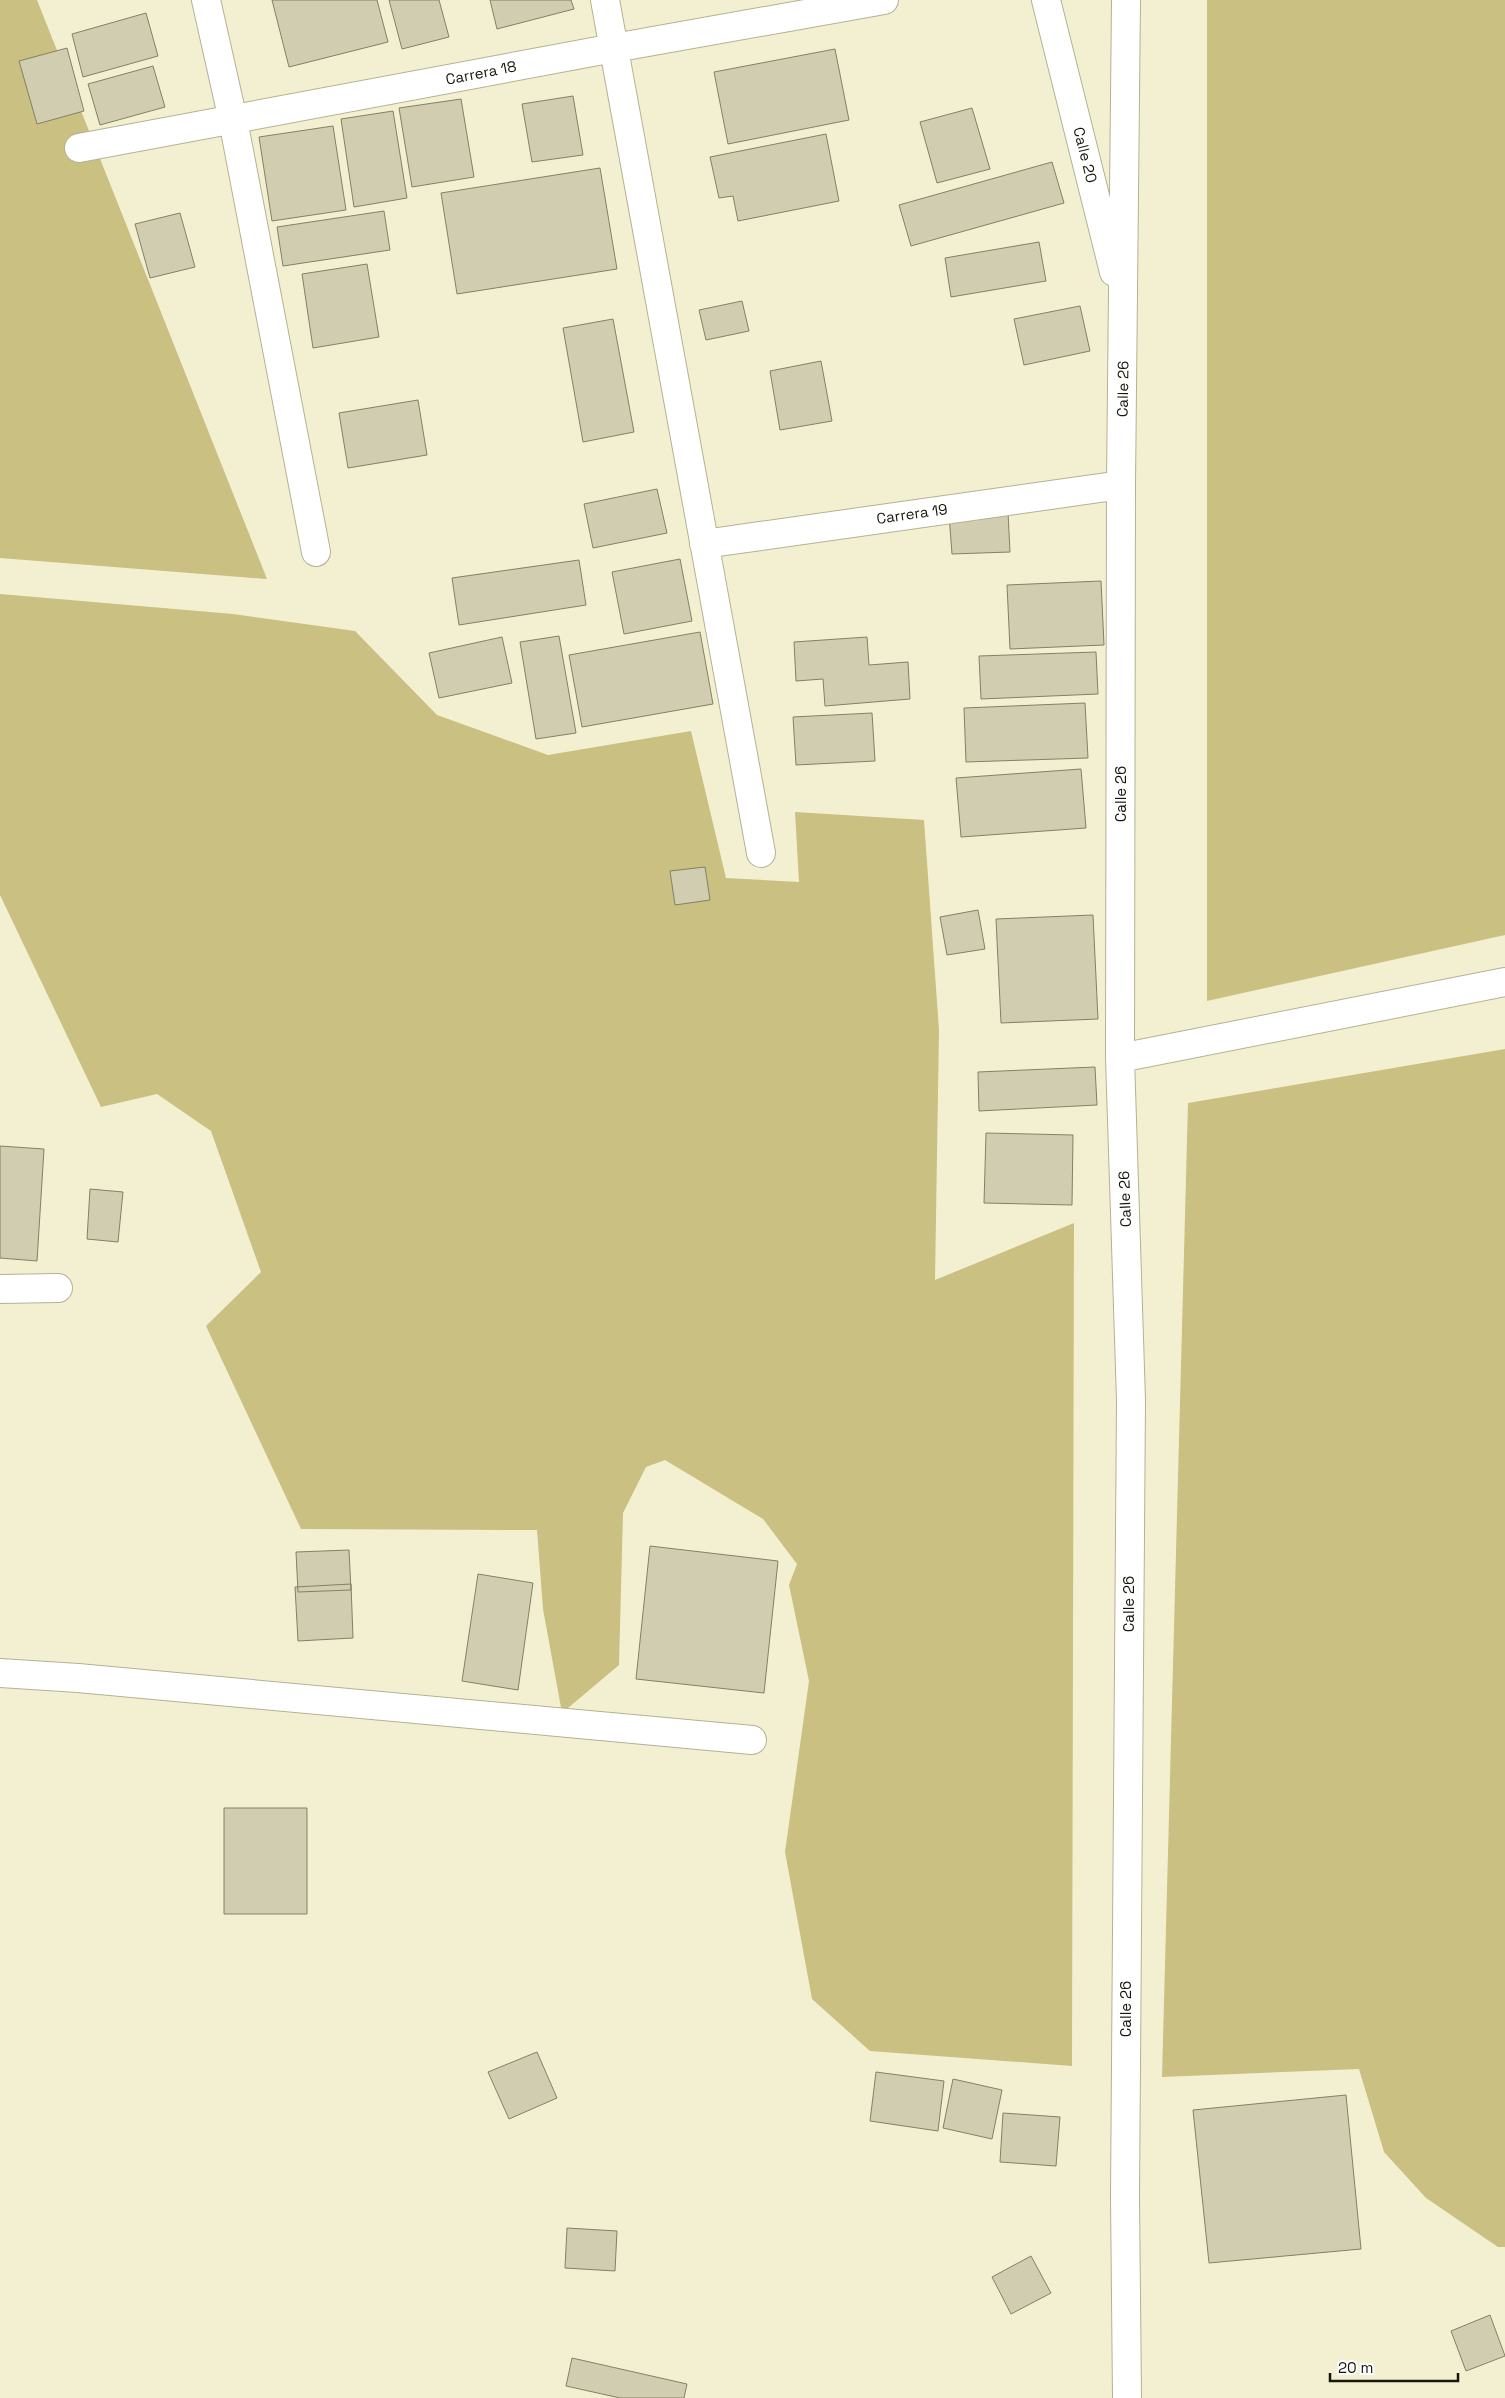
<svg xmlns="http://www.w3.org/2000/svg" width="1505" height="2398" viewBox="0 0 1505 2398" font-family="'Space Grotesk',sans-serif">
  <style>
    .green { fill: #c9c081 }
    .building { fill: #d1cdb0; stroke: #838065 }
    .lines { fill: none; stroke-linecap: round; stroke-linejoin: round }
    .minor-casing { stroke: #b5b195; stroke-width: 30 }
    .minor { stroke: #fff; stroke-width: 28 }
    .labels { text-anchor: middle; stroke-width: 4; stroke-linejoin: round; paint-order: stroke }
    .street-label { font-size: 15px; fill: #17160b; stroke: #fff }
  </style>
  <rect width="100%" height="100%" fill="#f3f0d2"/>
  <path class="green" d="M0,0H37L267,579L0,558Z
    M1207,0H1505V935L1207,1001Z
    M0,594L233,614L355,631L437,715L548,755L691,731L726,878L799,882L795,812L924,820L939,1030L935,1280L1074,1223L1072,2066L870,2051L812,1999L785,1852L809,1681L789,1585L797,1564L763,1519L665,1460L646,1467L623,1513L619,1665L562,1713L543,1609L537,1530L301,1529L206,1326L261,1272L211,1131L157,1094L101,1107L0,895Z
    M1505,1049V2247H1498L1426,2198L1384,2152L1359,2069L1162,2077L1188,1103Z"/>
  <path class="building" d="M272,0H377L388,42L289,67Z
    M389,0H439L449,37L402,49Z
    M490,0H571L574,9L497,29Z
    M146,13L158,56L83,77L72,34Z
    M67,48L84,111L37,124L19,61Z
    M835,49L849,120L728,144L714,72Z
    M153,66L165,107L100,125L88,84Z
    M573,96L583,155L532,162L522,104Z
    M461,99L474,177L412,187L399,108Z
    M972,108L990,169L937,183L920,122Z
    M393,111L407,198L354,207L341,119Z
    M333,126L346,210L272,221L259,137Z
    M826,134L839,201L738,221L733,196L719,198L710,157Z
    M1052,162L1064,203L911,246L899,205Z
    M600,168L617,269L457,294L441,193Z
    M384,211L390,250L283,266L277,227Z
    M180,213L195,267L150,278L135,224Z
    M1039,242L1046,281L951,297L945,258Z
    M367,264L379,337L313,348L302,274Z
    M742,301L749,331L706,340L699,310Z
    M1080,306L1090,351L1024,365L1014,319Z
    M613,319L634,432L583,442L563,328Z
    M821,361L832,421L780,430L770,371Z
    M418,400L427,455L348,468L339,413Z
    M657,489L667,533L593,548L584,504Z
    M1008,512L1010,552L952,554L949,515Z
    M680,559L692,621L624,634L612,572Z
    M579,560L586,605L459,625L452,578Z
    M1101,581L1104,645L1010,649L1007,585Z
    M700,632L713,704L582,727L569,655Z
    M559,636L576,733L536,739L520,642Z
    M502,637L512,683L439,698L429,653Z
    M867,637L869,665L908,662L910,699L825,706L823,679L796,681L794,642Z
    M1096,652L1098,694L981,699L979,656Z
    M1085,703L1088,758L966,762L964,708Z
    M872,713L875,761L796,765L793,717Z
    M1081,769L1086,828L961,837L956,778Z
    M705,867L710,900L675,905L670,871Z
    M978,910L985,949L947,955L940,917Z
    M1093,915L1098,1019L1001,1023L996,919Z
    M1095,1067L1097,1105L979,1111L978,1072Z
    M986,1133L1073,1135L1072,1205L984,1203Z
    M0,1146L44,1149L37,1261L0,1258Z
    M90,1189L123,1192L118,1242L87,1239Z
    M650,1546L778,1561L764,1693L636,1679Z
    M349,1550L351,1590L298,1592L296,1552Z
    M478,1574L533,1583L518,1690L462,1681Z
    M351,1584L353,1638L298,1641L295,1587Z
    M224,1808H307V1914H224Z
    M537,2052L557,2098L509,2119L488,2072Z
    M876,2072L944,2081L938,2131L870,2121Z
    M953,2079L1002,2090L992,2139L943,2128Z
    M1346,2095L1361,2249L1209,2263L1193,2110Z
    M1003,2113L1060,2117L1056,2166L1000,2162Z
    M567,2228L617,2231L615,2271L565,2268Z
    M1031,2256L1051,2293L1011,2314L992,2277Z
    M1490,2315L1505,2356L1466,2371L1451,2331Z
    M572,2358L687,2384L684,2398H620L566,2386Z"/>
  <g class="lines">
    <g class="minor-casing">
      <path id="minor" d="M206,0L233,120L316,552
        M605,0L761,853
        M1046,0L1114,272
        M1126,0L1121,485L1120,1058L1131,1400L1125,2197L1127,2398
        M79,148L614,48L884,0
        M704,544L1121,485
        M1120,1058L1505,982
        M0,1289L58,1288
        M0,1673L78,1678L752,1740"/>
    </g>
    <use href="#minor" class="minor"/>
  </g>
  <g class="labels">
    <g class="street-label">
      <text transform="translate(481 73) rotate(-11)" y="5">Carrera 18</text>
      <text transform="translate(1085 155) rotate(76)" y="5">Calle 20</text>
      <text transform="translate(1123 389) rotate(-89)" y="5">Calle 26</text>
      <text transform="translate(912 514) rotate(-8)" y="5">Carrera 19</text>
      <text transform="translate(1121 794) rotate(-90)" y="5">Calle 26</text>
      <text transform="translate(1125 1199) rotate(-92)" y="5">Calle 26</text>
      <text transform="translate(1129 1604) rotate(-90)" y="5">Calle 26</text>
      <text transform="translate(1126 2009) rotate(-90)" y="5">Calle 26</text>
    </g>
  </g>
  <path d="M1330 2373v8h128v-8" fill="none" stroke="#17160b" stroke-width="2.5"/>
  <text x="1338" y="2373" font-size="15" fill="#17160b" stroke="#ffffff" stroke-width="4" paint-order="stroke">20 m</text>
</svg>
